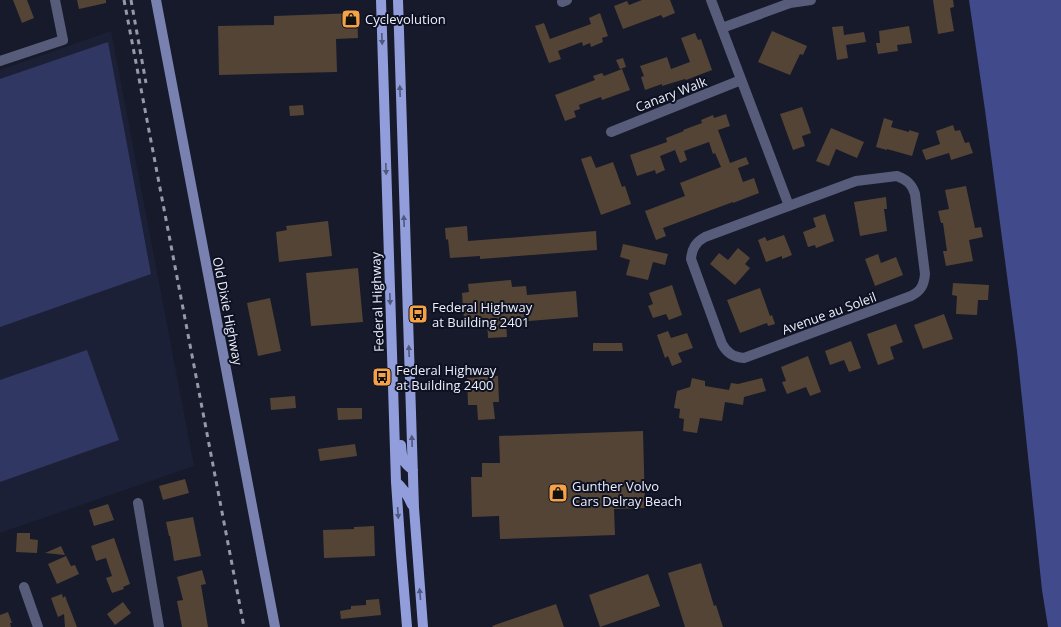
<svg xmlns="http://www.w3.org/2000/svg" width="1061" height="627" viewBox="0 0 1061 627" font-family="'Open Sans',sans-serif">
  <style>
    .built { fill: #1c2036 }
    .green { fill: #303762 }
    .water { fill: #414a8b }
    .building { fill: #544435 }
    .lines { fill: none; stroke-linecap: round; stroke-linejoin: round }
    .street { stroke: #565c79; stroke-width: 10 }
    .secondary { stroke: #7881b0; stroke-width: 10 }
    .primary { stroke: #929edb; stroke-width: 10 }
    .rail { stroke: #9699a7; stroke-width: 3; stroke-dasharray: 5 5; stroke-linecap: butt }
    .oneway { fill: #50587e }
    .labels { text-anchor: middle; stroke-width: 4; stroke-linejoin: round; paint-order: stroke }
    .poi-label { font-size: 13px; fill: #eceffb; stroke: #0e1121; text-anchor: start }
    .street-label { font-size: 13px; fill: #eceffb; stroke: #0e1121 }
  </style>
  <rect width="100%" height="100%" fill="#171a2a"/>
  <path class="built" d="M111,31L194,466L0,533V70Z"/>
  <path class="green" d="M108,42L151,274L0,327V79Z
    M87,350L119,440L0,482V380Z"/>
  <path class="water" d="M969,0H1061V627H1048L1042,590L1017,351L985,110Z"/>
  <path class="building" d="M13,0H27L34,18L22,23Z
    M77,0H106V3L79,9Z
    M642,0H670L675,13L663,18L661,15L623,29L614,6L627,1L629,5Z
    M933,0H953L954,7L950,8L954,31L938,34Z
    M357,13L358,38L336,39L337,72L219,75L218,26L274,25V16Z
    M600,13L608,36L602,38L603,42L591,47L590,43L583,46L582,42L558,51L561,59L549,63L535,26L544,23L550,39L591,24L589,18Z
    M843,26L844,35L864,32L866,42L846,45L848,58L837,60L832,27Z
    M909,26L912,43L897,45L898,51L878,54L876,43H880L879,31Z
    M772,31L807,46L803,55L800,54L790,75L758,62Z
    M695,33L698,40L701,39L712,70L686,80L685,79L662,86V84L645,90L641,77L644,76L640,66L667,57L671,69L690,62L681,38Z
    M623,58L626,67L620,69L616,60Z
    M622,69L630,90L602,100L601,97L579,105L580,109L574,111L576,117L565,121L555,95L595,80L593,76L602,73L604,76Z
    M303,105L304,115L290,116L289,106Z
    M802,107L811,133L802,136L805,146L793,150L780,114Z
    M726,114L730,126L718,130L730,163L746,157L749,164L738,168L743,182L754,178L759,193L733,203V202L663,228L666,236L656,240L645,211L685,196L680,183L721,167L715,153L713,154L709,142L684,151L687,160L680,163L675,150L660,156L665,170L656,174L655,170L637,176L630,155L667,142L666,138L684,131L683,130L702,123L701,120L713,115L714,118Z
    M884,118L893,121L891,127L909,132V130L919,133L912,156L887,149V150L876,147Z
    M953,125L955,131L960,130L965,143L969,142L973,153L951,160L949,153L926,160L922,150L940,144L936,131Z
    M831,128L864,142L857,158L836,149L829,166L816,161Z
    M591,156L596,168L613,162L622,187L625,186L631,204L601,215L581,159Z
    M966,186L975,228L981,227L983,237L969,240L973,261L946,266L943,251H947L943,223H941L938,211L949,209L945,190Z
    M886,197L887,209H884L887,231L860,236L854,202Z
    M825,214L834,241L816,248L815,245L808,247L803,232L816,227L813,218Z
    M328,221L332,256L279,262L276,232L287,230L286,226Z
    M467,226L468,241L596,231L597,250L480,259V256L450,258L448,239L446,240L445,228Z
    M784,235L792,255L782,259V256L766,262L758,240L765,237L767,241Z
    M623,244L668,254L665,265L653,262L648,280L626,275L630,260L620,257Z
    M738,248L750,258L745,264L750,268L735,285L710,264L719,253L728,260Z
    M878,254L881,263L896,257L903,275L875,286L865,259Z
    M358,268L363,322L311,326L306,273Z
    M511,280L512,287L526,286L527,295L576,291L578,317L506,323L507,337L488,338L487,318L464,320L462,293L469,292L468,284Z
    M953,283L989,285L988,300H978L977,315L956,314L957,296L952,295Z
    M672,285L682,315L669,320L666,314L653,318L648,306L653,304L649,293Z
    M760,288L770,316L772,315L775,324L768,326L767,323L740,333L727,300Z
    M270,298L281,351L258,356L247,303Z
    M944,314L953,339L923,349L914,325Z
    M896,324L903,342L890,347L894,359L878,365L867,334Z
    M668,331L671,338L687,333L693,348L678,353L682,362L672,366L668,356L665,358L657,335Z
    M851,341L861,368L849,372L844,360L830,365L825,351Z
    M593,343H622L623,351H593Z
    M808,356L821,392L810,396L806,387L787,394L782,382L786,381L781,367Z
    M498,376L499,402H493L495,419L478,420L477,405H468L467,378Z
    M692,378L705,381V386L729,390L731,383L738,384L762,378L766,391L744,397L743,405L725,402L722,421L700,418L697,433L683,431L684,419L679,418L680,409L674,408L677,391L690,387Z
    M295,396L296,408L271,410L270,398Z
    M337,408H362V419L338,420Z
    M643,431L645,508L614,509L615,535L500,539L499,516L472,517L471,477H482V463H500L499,436Z
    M355,444L357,456L320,461L318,449Z
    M185,479L189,493L163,500L159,486Z
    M108,504L114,520L94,526L89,510Z
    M193,517L201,556L174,561L170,536H169L166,522Z
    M374,526L375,556L324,558L323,530L354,529V527Z
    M17,533H30V539L38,540L37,553L16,552Z
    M114,538L130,584L123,587L124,589L112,593L106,578L112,576L106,558L96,561L91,546Z
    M61,546L65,555L45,553Z
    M66,556L71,566L75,565L79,574L57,584L48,564Z
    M701,563L714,606L716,605L723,627H685L668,573Z
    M202,570L206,584L201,585L208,627H182L177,601L183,600L177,577Z
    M648,574L660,606L600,627L589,595Z
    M62,594L63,598L65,596L77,627H65L64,614L58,617L51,598Z
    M379,599L381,615L341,619L340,611L351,609V606L366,605V600Z
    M123,602L131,613L115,625L107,614Z
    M556,604L564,627H493L492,626Z
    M8,612L12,623H10L11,627H0V615Z"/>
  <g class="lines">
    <path class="street" d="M711,0L789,206
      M562,2L567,0
      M722,28L790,3L811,0
      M0,61L63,40L55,0
      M611,132L741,80
      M897,176C907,180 912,184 915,194L925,274C924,285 921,291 911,296L744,358C733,357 727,353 722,344L691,259C692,248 696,242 705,237L856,181Z
      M138,503L159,627
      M24,587L38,627"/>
    <path class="secondary" d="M156,0L275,627"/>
    <path class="primary" d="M381,0L396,482L401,554L407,627
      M398,0L414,508L423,627
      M401,445C402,457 402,463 413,470
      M396,482C404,488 408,496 412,505"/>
    <path class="rail" d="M124,0L244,627
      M131,0L146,83"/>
  </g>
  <defs><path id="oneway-solid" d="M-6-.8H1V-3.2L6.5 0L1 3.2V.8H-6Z"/></defs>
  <g class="oneway">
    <use href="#oneway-solid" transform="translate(382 39) rotate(88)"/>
    <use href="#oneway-solid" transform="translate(400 91) rotate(-92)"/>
    <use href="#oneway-solid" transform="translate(386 169) rotate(88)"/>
    <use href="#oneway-solid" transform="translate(404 221) rotate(-92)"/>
    <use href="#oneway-solid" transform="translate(390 299) rotate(88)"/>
    <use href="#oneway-solid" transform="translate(409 351) rotate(-92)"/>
    <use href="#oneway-solid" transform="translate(412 441) rotate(-92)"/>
    <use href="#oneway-solid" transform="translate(398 513) rotate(86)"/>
    <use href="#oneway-solid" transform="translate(420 594) rotate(-95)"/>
  </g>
  <defs>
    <g id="shop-square" transform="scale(1)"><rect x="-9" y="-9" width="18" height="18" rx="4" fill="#f5a246" stroke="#0e1121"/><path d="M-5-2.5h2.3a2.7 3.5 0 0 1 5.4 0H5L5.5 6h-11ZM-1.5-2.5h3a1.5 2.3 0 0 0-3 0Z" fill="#111"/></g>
    <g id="bus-square" transform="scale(1)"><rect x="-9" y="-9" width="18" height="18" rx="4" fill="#f5a246" stroke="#0e1121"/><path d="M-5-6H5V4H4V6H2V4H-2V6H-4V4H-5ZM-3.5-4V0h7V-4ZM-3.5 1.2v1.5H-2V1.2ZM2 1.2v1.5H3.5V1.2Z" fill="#111"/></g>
  </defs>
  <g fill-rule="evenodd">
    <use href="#shop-square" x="351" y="19"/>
    <use href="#bus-square" x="418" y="314"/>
    <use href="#bus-square" x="382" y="377"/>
    <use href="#shop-square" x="558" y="493"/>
  </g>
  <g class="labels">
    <g class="poi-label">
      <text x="365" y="24">Cyclevolution</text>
      <text x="432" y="312">Federal Highway<tspan x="432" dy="15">at Building 2401</tspan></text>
      <text x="396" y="375">Federal Highway<tspan x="396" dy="15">at Building 2400</tspan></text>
      <text x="572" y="491">Gunther Volvo<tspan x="572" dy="15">Cars Delray Beach</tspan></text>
    </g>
    <g class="street-label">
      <text transform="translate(671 94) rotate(-21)" y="5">Canary Walk</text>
      <text transform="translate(377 302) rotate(-92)" y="5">Federal Highway</text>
      <text transform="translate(228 311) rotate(79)" y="5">Old Dixie Highway</text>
      <text transform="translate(829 313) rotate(-20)" y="5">Avenue au Soleil</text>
    </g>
  </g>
</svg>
